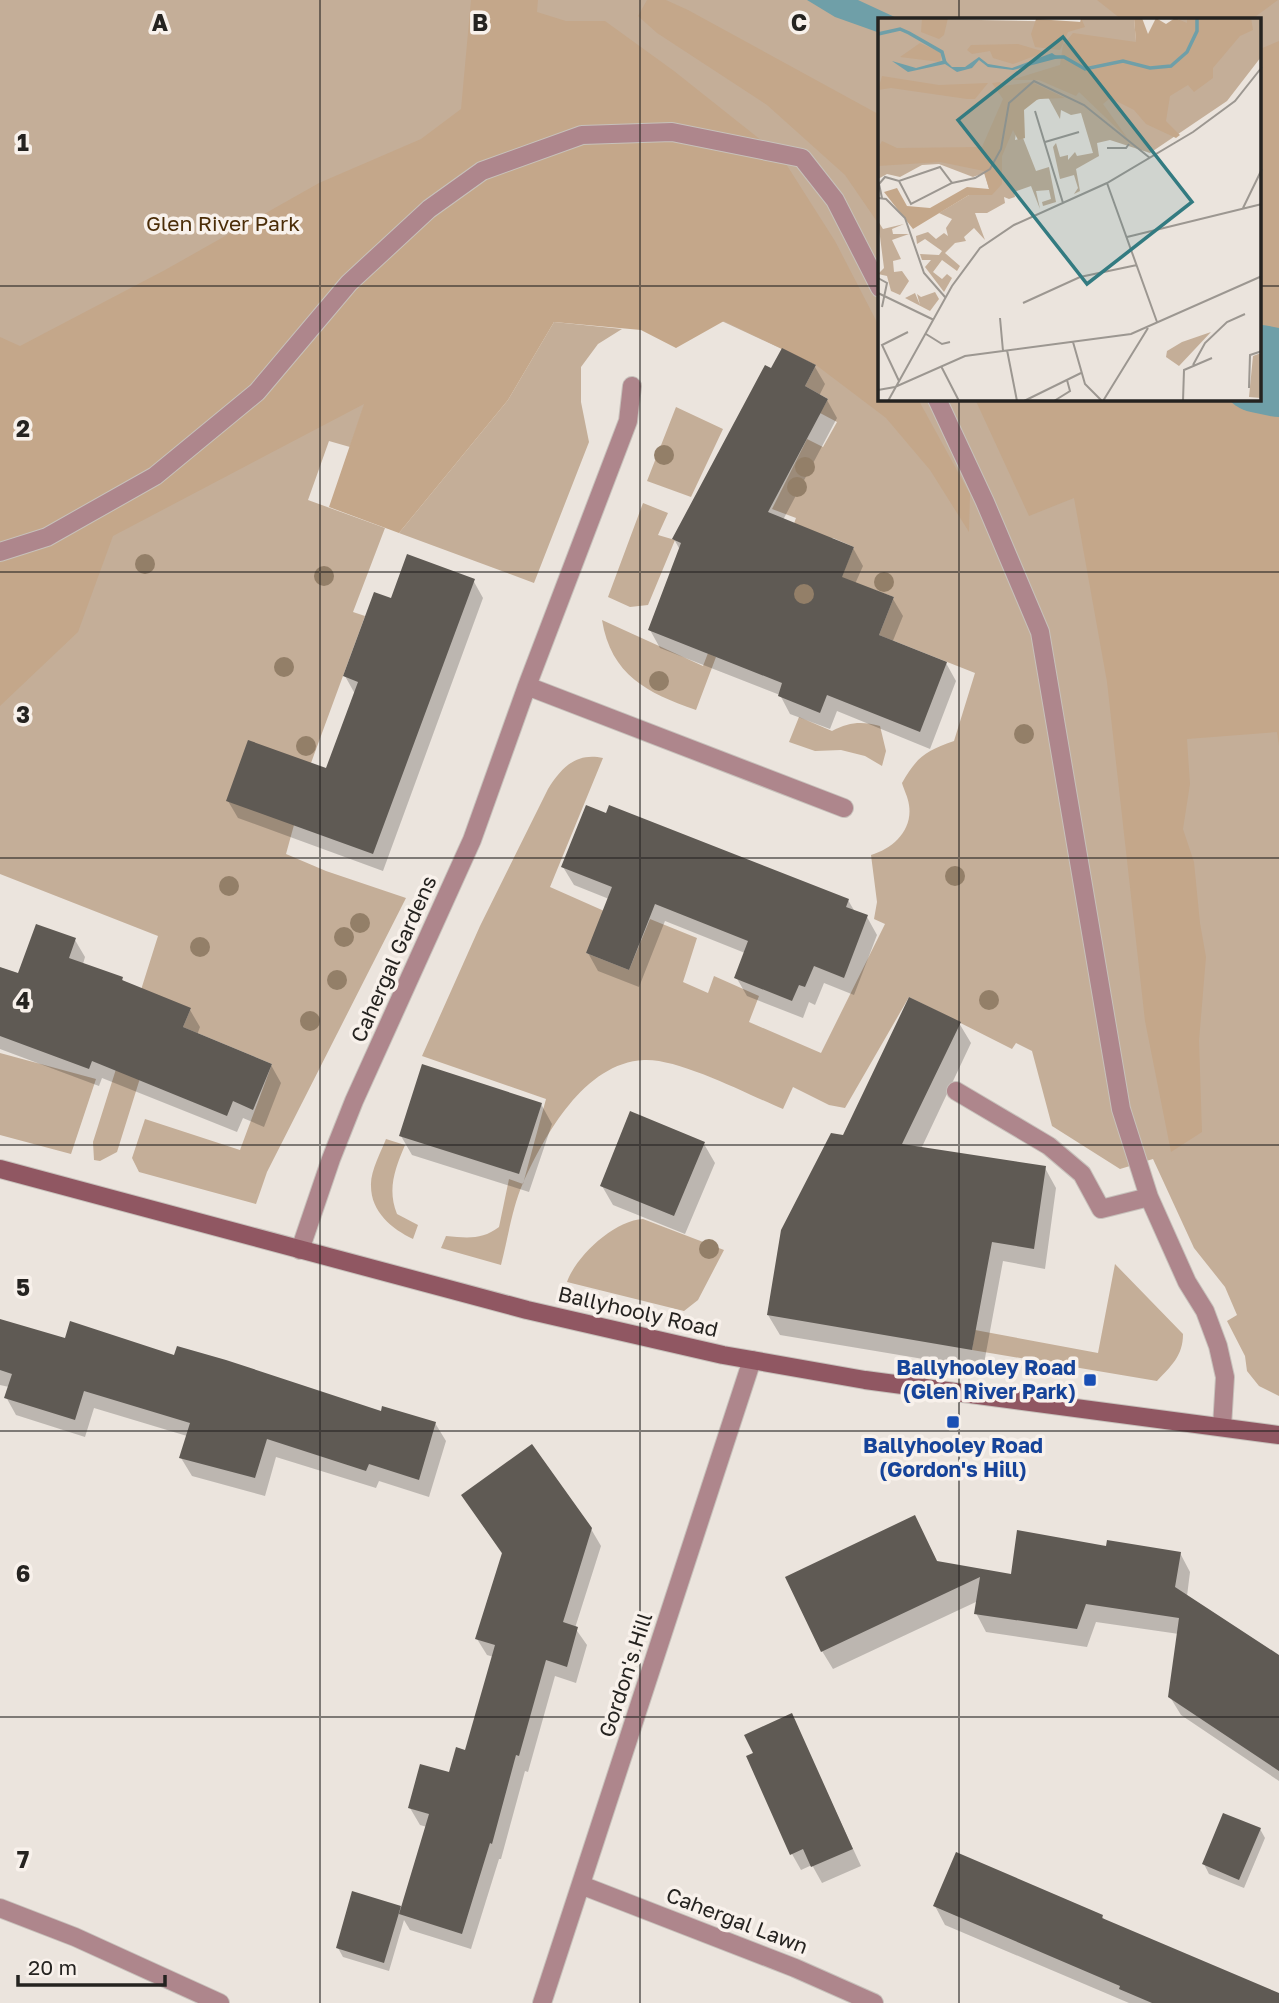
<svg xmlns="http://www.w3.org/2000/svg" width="1279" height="2003" viewBox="0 0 1279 2003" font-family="'Golos Text',sans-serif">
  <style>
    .green { fill: #c4ae98; fill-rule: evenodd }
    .forest { fill: #c4a78a }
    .water { fill: #6f9fa8 }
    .shadow { fill: #0003 }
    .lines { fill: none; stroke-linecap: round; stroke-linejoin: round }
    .river { stroke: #6f9fa8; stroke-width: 88 }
    .building { fill: #5f5a54 }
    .service-casing { stroke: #c7c1bb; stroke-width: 20 }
    .minor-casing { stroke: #c7c1bb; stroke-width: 20 }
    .secondary-casing { stroke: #c7c1bb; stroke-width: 20 }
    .service { stroke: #ae868c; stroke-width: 18 }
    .minor { stroke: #ae868c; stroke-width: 18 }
    .secondary { stroke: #905762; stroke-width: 18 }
    .tree { fill: #937f68 }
    .grid { fill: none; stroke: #252320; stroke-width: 2; stroke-opacity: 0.55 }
    .transit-dot { fill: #1a4fb4; stroke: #f8f1eb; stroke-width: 2.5 }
    .labels { text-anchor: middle; stroke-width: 7; stroke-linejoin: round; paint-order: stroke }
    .park-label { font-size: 21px; fill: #4b2d08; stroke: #f8f1eb }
    .street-label { font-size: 21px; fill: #252320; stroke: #f8f1eb }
    .transit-label { font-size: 21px; font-weight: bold; fill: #164399; stroke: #f8f1eb; text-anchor: end }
    .inset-river { fill: none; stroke: #6f9fa8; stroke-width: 3.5 }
    .inset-road { fill: none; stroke: #9c9791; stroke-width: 2 }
    .view { fill: #337b81; fill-opacity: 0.15; stroke: #337b81; stroke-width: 3.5 }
    .inset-edge { fill: none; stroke: #252320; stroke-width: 3.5 }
    .grid-label { font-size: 23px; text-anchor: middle; font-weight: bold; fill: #252320; stroke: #f8f1eb; stroke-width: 7; stroke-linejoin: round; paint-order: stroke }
  </style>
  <rect width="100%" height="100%" fill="#ebe4dd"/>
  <path class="green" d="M0,0H1279V1396L1259,1386L1247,1371L1245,1356L1227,1321L1237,1315L1225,1287L1194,1248L1153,1159L1120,1169L1052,1126L1032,1051L1016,1043L1012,1049L909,997L845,1108L829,1105L793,1087L783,1109C749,1095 679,1058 644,1060C584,1063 545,1135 523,1183C512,1208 508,1238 501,1265L441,1248L446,1236C467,1238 482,1240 499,1227L509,1179L523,1184L546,1099L422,1056L480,926L548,789C561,768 576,752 603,758L550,887L620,918L586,953L629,970L650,919L697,938L683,982L708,993L714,976L759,996L749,1022L821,1053L885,924L874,919L877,902L871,855C893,849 913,830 909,805C908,797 904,790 902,783C917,757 925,751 954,741L975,673L879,635L894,597L841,578L854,547L833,538H789L796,518L772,509L807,439L823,447L837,422L820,413L828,399L805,386L816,365L561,246L365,403L350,447L329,441L308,500L385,528L353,612L365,616L311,763L286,854L326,871L406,898L267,1172L256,1204L139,1172L132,1158L145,1119L240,1150L272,1064L183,1027L191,1008L151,1043L117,1152L100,1161L94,1160L93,1142L158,936L0,874ZM880,19H1260V399H880Z
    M554,322L622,329L598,344L581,367V402L589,442L534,583L399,533L508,400Z
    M676,407L723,429L691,497L647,481Z
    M643,503L668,513L658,535L675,540L648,605L630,607L608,597Z
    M602,620L703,666L708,653L716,657L696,710C647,693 611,675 602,620Z
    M799,717L832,731C849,722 862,721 880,726L886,751L882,766L865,756L841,750L815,751L789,742Z
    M0,1053L96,1079L71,1154L0,1135Z
    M386,1139L405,1145C395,1169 387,1189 397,1214L418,1225L413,1239C392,1229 371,1212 371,1186C370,1172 381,1152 386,1139Z
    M643,1219L724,1250L698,1300L684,1311L567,1282C576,1256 615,1220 643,1219Z
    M1115,1264L1183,1334C1183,1356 1171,1366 1157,1381L972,1350L975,1330L1098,1353Z"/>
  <path class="forest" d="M471,0H538L537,12L566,21H605L674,71L781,156L835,241L880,328V399H918L970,494L969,532L930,470L886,418L816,365L724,321L676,348L641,330L554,322L508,400L399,533L329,507L364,404L113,536L78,632L0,706V337L20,346L165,270L319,183L421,139L461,109Z
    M647,0H666L688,10L880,115V226L845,175L767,105L657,33L638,16Z
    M1097,0H1278L1252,19H1121Z
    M1279,41V746L1277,732L1187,739L1190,784L1183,829L1194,862L1200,923L1206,957L1199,1041L1202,1132L1171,1152L1145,1021L1107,682L1074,498L1029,516L975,399H1260V49Z"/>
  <path class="water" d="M807,0H858L899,19H880V33L835,17Z"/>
  <path class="shadow" d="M815,367L825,384L819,396L827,400L837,418L783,520L853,548L863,566L855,584L893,599L903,616L892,643L946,663L956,681L930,749L837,711L830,729L790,714L780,695L660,648L650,630L680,550L674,539L772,370Z
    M473,580L483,598L383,871L238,818L228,801L327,770L355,694L345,676L392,600Z
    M563,867L848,900L855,912L867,917L877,935L854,995L824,983L815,1005L809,1002L803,1018L747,996L736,977L745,953L665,921L639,987L598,971L588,953L609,899L574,885Z
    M75,940L85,957L83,964L122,978L124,983L190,1010L200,1027L197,1035L271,1065L281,1083L264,1127L243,1118L237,1132L102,1078L99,1086L0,1049V981L19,976Z
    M959,1023L971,1043L921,1149L1045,1168L1056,1188L1045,1269L1003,1261L983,1369L780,1335L768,1315L844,1137Z
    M541,1104L552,1124L529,1192L412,1155L401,1136Z
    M704,1144L715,1163L685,1234L613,1205L602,1186Z
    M0,1321L66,1340L175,1357L382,1413L435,1423L446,1441L429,1497L379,1481L376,1488L276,1457L265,1496L192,1476L181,1458L187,1436L94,1408L85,1437L16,1415L6,1397L9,1387L0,1385Z
    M463,1496L591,1529L601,1546L575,1628L587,1645L576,1683L555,1676L528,1772L525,1771L501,1859H499L471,1949L410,1930L404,1920L389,1971L343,1957L338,1948L400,1907L402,1910L427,1827L420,1825L410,1808L450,1774L466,1752L494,1657L487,1655L477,1639L503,1555Z
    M915,1518L938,1563L1012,1576L1108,1548L1180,1553L1190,1572L1187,1596L1279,1657V1781L1181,1715L1170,1697L1179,1634L1096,1622L1087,1647L986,1632L976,1613L978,1601L833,1669L822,1651Z
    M791,1715L861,1866L822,1883L812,1865L801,1870L792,1854L755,1754Z
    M1260,1829L1265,1838L1244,1888L1209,1874L1204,1864Z
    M935,1906L1102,1916L1105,1921L1279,1994V2003H1129L945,1925Z"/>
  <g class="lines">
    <path class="river" d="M1260,369L1279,373"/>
  </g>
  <path class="building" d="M782,348L816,365L805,386L828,399L768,512L854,547L842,577L894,597L879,635L947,662L920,732L827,695L820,713L778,696L782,683L648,630L681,543L672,539L765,365L771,368Z
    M407,554L475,579L373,854L226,801L248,740L326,768L358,682L343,676L374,592L391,598Z
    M586,805L606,813L609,805L849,899L846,907L868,915L844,978L814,966L805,987L799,985L792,1001L734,978L748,941L655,904L629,970L586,953L612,887L561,867Z
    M36,924L76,938L69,958L123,977L122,980L191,1008L183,1027L272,1064L253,1110L233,1101L227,1116L92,1061L89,1069L0,1036V967L18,973Z
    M909,997L961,1022L902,1144L1046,1166L1034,1249L992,1242L972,1350L767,1315L781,1230L831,1133L843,1135Z
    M422,1064L542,1103L519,1174L399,1136Z
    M630,1111L705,1142L674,1216L600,1186Z
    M0,1319L65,1338L70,1321L174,1355L177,1346L226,1360L381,1411L382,1406L436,1422L419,1480L369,1464L366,1471L267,1439L255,1478L179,1458L190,1423L84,1391L75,1420L4,1398L12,1374L0,1370Z
    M532,1444L592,1528L563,1622L578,1627L567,1667L546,1660L519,1756L516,1755L492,1844L490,1843L462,1934L399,1914L429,1814L408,1808L420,1764L449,1772L456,1747L465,1750L495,1645L475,1639L502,1553L461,1495Z
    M915,1515L937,1561L1011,1574L1017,1530L1106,1546L1107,1540L1181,1552L1175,1587L1279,1655V1771L1168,1697L1179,1618L1086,1604L1077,1629L974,1614L980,1577L821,1652L785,1577Z
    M792,1713L853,1849L811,1867L803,1849L790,1855L746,1756L753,1753L744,1735Z
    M1223,1813L1261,1828L1239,1880L1202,1864Z
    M956,1852L1103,1915L1102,1918L1279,1993V2003H1152L1119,1989L1120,1986L933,1906Z
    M352,1891L401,1906L384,1963L336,1948Z"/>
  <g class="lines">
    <g class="service-casing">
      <path id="service" d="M937,399L985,502L1040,632L1121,1109L1149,1197L1187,1282L1205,1311L1218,1346L1225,1377L1222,1427
        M0,552L47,537L155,476L257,392L349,283L429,209L482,171L582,135L672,132L802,158L835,200L880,288
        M956,1091L1049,1146L1082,1174L1101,1209L1149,1197"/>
    </g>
    <g class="minor-casing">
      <path id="minor" d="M527,686L844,808
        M300,1250L331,1159L354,1101L472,840L527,686L628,421L632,386
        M581,1885L795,1968L874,2003
        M0,1908L75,1937L220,2003
        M542,2003L752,1360"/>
    </g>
    <g class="secondary-casing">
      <path id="secondary" d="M0,1169L527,1310L723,1355L865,1380L1279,1435"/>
    </g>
    <use href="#service" class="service"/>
    <use href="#minor" class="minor"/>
    <use href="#secondary" class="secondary"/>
  </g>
  <g class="tree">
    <circle cx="664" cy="455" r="10"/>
    <circle cx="805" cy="467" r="10"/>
    <circle cx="797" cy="487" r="10"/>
    <circle cx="145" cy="564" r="10"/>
    <circle cx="324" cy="576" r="10"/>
    <circle cx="884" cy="582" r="10"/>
    <circle cx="804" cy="594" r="10"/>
    <circle cx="284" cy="667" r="10"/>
    <circle cx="659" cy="681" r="10"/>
    <circle cx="1024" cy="734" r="10"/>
    <circle cx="306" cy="746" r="10"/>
    <circle cx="955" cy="876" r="10"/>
    <circle cx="229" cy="886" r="10"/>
    <circle cx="360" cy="923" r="10"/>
    <circle cx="344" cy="937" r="10"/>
    <circle cx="200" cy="947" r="10"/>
    <circle cx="337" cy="980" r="10"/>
    <circle cx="989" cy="1000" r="10"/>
    <circle cx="310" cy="1021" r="10"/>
    <circle cx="709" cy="1249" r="10"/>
  </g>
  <path class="grid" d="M320,0V2003M640,0V2003M959,0V19M0,286H880M1260,286H1279M959,399V2003M0,572H1279M0,858H1279M0,1145H1279M0,1431H1279M0,1717H1279"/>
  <g class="transit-dot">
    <rect x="1083" y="1373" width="14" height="14" rx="3.5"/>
    <rect x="946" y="1415" width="14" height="14" rx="3.5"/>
  </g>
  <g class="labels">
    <g class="park-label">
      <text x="223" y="231">Glen River Park</text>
    </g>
    <g class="street-label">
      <text transform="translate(394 959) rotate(-66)" y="7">Cahergal Gardens</text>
      <text transform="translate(638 1312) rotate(13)" y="7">Ballyhooly Road</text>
      <text transform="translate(626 1675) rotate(-72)" y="7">Gordon's Hill</text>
      <text transform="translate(737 1921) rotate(21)" y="7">Cahergal Lawn</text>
    </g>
    <g class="transit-label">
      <text x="1076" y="1375">Ballyhooley Road<tspan x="1076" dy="24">(Glen River Park)</tspan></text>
      <text x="953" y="1453" text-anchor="middle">Ballyhooley Road<tspan x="953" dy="24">(Gordon's Hill)</tspan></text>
    </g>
  </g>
  <g transform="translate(878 18)">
    <rect width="383" height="383" fill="#ebe4dd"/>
    <path d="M0,0L202,4L203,0H256L258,23L302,1L298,0H383V39L349,83L272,135L232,122L219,125L221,138L198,151L202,173L196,176L200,170L196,157L182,161L175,129L178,125L182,139L190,137V142L197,134L199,138L215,135L203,95L193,97L183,92L182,101L170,79L142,86L137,122L145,120L158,153L171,149L178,184L165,188L164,184L173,181L171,172L158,173L162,191L153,168L136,174L137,179L131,181L126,179L127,185L109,195H97L107,222L96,210L86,219L88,223L77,225L67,235L82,248L79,253L64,242L55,254L64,261L69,256L74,260L66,274L47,249L53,242H44L42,236L61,237L64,233L47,221L39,226L38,218L50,214L58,221L66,215L70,218L68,210L74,201L61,195L91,177H113L106,155L95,159L61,146L44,147L22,159L9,156L0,161ZM0,203L5,211L26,206L14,211L15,216H31L14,222L23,241L15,243L16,254L24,253L31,263L22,277L13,273L9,258L0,256L6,250ZM57,274L61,281L52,293L27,280L37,275L42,287L39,276L43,279ZM333,314L301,348L288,339L289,333L304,324ZM383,335V380L371,379L375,338Z" fill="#c4ae98"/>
    <path d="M44,0H70L66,17L61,21L43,14ZM203,0L207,9L190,14L182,32L157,29L153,16L158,1L203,4ZM256,0H264L270,16L278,0L288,6L297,0L309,5V0H373L375,12L362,18L335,50V60L316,74L310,67L292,78L288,103L302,117L298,120L268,106L256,92L232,80L225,86L250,121L201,74L198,78L161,62H133L182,47L185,27L195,15L258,24ZM42,25L64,35L62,44L22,39ZM140,26L167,34L135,46L115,40L112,33L94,36L89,32L93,27ZM4,58L61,67L110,65L97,81H89L13,70L0,72ZM122,64L125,68L154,64L187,80L160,81L146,92L147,120L140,122L135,112L124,138V166L114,177H91L35,211L6,174L19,170L29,188L52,190L89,169L111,171L106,153L62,144L0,148V130L4,123L19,130L104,129L125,81L114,65Z" fill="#c4a78a"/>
    <path d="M174,35L181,40L135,52L110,49L101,42L94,50L79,54L67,46L30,54L14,43L38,50L67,42L74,49H87L101,39L110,46L134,50Z" fill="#6f9fa8"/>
    <path class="inset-river" d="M0,16L22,11L31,15L64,34L67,45M171,39H186L207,51L245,43L272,50L293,48L309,34L319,13V0"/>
    <path class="inset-road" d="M157,93L185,185M167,124L201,114M229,130H248L251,126M74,165L97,160L112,151L123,131L131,85L156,63L206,87L272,140M229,165L279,304M0,180L8,181L27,200L46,255L67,279M4,180L1,166L7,159L21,163L62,149L74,165L33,186L21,163M365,190L384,151M249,219L384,186M0,260L9,265L4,289M0,275L56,302M145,285L202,259L259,247M122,300L125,333M48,316L64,326L72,324M195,324L207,366L224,383M129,332L139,383M315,347L327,325L349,304L367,296M63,348L81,383M21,363L4,327L30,314M371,370L372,337L384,333M0,372L17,369L87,338L253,316L384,258M10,383L74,268L102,230L136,207L229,165L315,114L357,83L384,49M146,383L203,355M176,383L192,373L189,362M225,383L270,310M305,383L306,352L334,340"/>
    <path class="view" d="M185,19L314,184L209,266L80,102Z"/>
    <rect width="383" height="383" class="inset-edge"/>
  </g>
  <g class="grid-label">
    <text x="160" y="31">A</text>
    <text x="480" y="31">B</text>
    <text x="799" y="31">C</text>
    <text x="23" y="151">1</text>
    <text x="23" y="437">2</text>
    <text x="23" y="723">3</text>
    <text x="23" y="1009">4</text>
    <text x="23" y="1296">5</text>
    <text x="23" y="1582">6</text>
    <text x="23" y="1868">7</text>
  </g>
  <path d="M18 1975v10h147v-10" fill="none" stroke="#252320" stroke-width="3.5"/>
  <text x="28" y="1975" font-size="21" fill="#252320" stroke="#f8f1eb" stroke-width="5" paint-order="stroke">20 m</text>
</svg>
